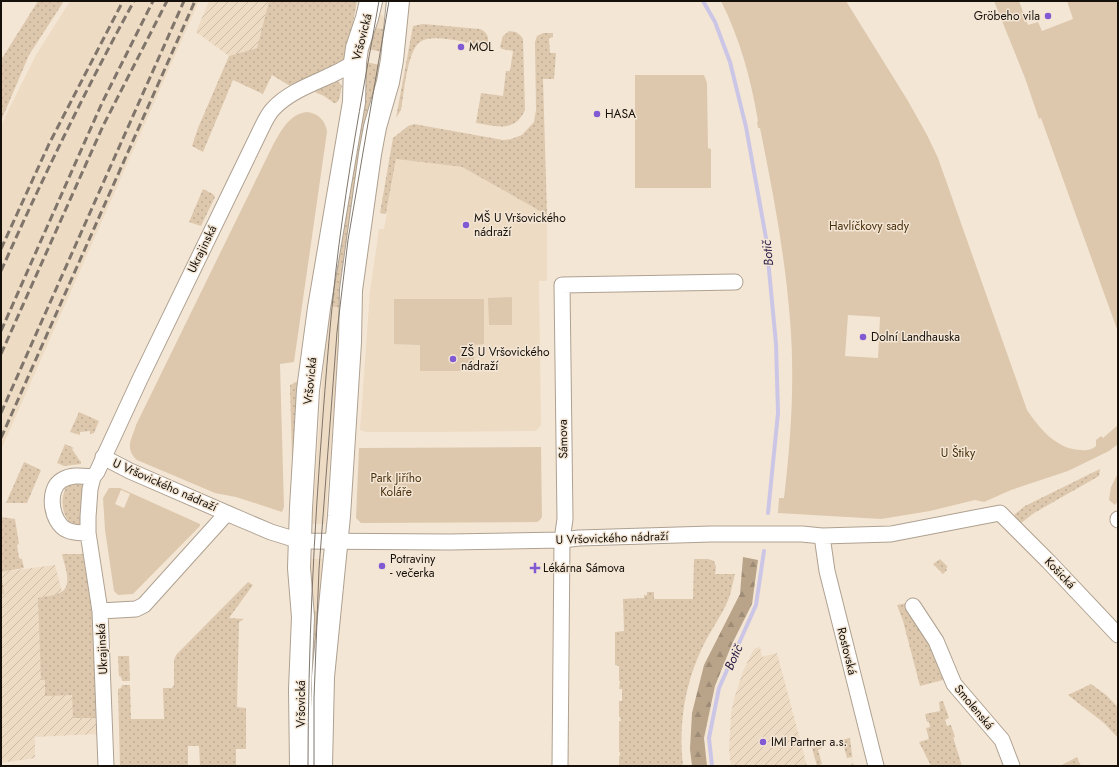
<svg xmlns="http://www.w3.org/2000/svg" width="1119" height="767" viewBox="0 0 1119 767" font-family="Jost,sans-serif">
  <style>
    .built { fill: #eedbc4 }
    .industrial { fill: url(#industrial-furrows) }
    .grass { fill: url(#grass-dots) }
    .forest { fill: url(#forest-firs) }
    .park { fill: #ddc8ae; fill-rule: evenodd }
    .lines { fill: none; stroke-linecap: round; stroke-linejoin: round }
    .stream { stroke: #ccc6e6; stroke-width: 4 }
    .minor-casing { stroke: #aea191; stroke-width: 17 }
    .secondary-casing { stroke: #aea191; stroke-width: 24 }
    .minor { stroke: #fff; stroke-width: 15 }
    .secondary { stroke: #fff; stroke-width: 22 }
    .tram { stroke: #7f756a; stroke-width: 1 }
    .rail { stroke: #7f756a; stroke-width: 3; stroke-dasharray: 8 4; stroke-linecap: butt }
    .poi-dot { fill: #8059d3; stroke: #f4e6d5; stroke-width: 1.5 }
    .labels { text-anchor: middle; stroke-width: 3; stroke-linejoin: round; paint-order: stroke }
    .poi-label { font-size: 12px; fill: #15100a; stroke: #f4e6d5; text-anchor: start }
    .street-label { font-size: 12px; fill: #15100a; stroke: #f4e6d5 }
    .park-label { font-size: 12px; fill: #48300d; stroke: #f4e6d5 }
    .water-label { font-size: 13px; font-style: italic; fill: #2c2049; stroke: #f4e6d5 }
  </style>
  <defs>
    <pattern id="industrial-furrows" width="10" height="10" patternUnits="userSpaceOnUse"><rect width="10" height="10" fill="#eedbc4"/><path d="M-1 1l2-2M0 10L10 0M9 11l2-2" fill="none" stroke="#cbbba7"/></pattern>
    <pattern id="grass-dots" width="8" height="8" patternUnits="userSpaceOnUse"><rect width="8" height="8" fill="#ddc8ae"/><path d="M2 2h.1M6 6h.1" fill="none" stroke="#bdab94" stroke-width="1.8" stroke-linecap="round"/></pattern>
    <pattern id="forest-firs" width="22" height="20" patternUnits="userSpaceOnUse"><rect width="22" height="20" fill="#b9a48a"/><path d="M5 1l3.5 6h-7zM16 11l3.5 6h-7z" fill="#9e8c76"/></pattern>
  </defs>
  <rect width="100%" height="100%" fill="#f4e6d5"/>
  <path class="built" d="M70,1H199L1,450V125L36,55Z
    M374,9L389,21L387,30L371,27Z
    M396,159L462,167L547,215V281H539L541,425L538,429L535,431L429,432H366L360,430L370,291L379,229H384Z
    M328,307L344,308L340,353L337,368L325,524H312Z
    M309,559H324L320,611L308,610Z"/>
  <path class="industrial" d="M209,1H269L257,48L229,56L196,32Z
    M55,565L93,708L98,734L35,737V758L1,763V572Z
    M760,647L762,657L777,653L807,766H731L729,751L731,714L734,699L743,671L754,649Z"/>
  <path class="grass" d="M38,1H64L29,55L1,121V60Z
    M269,1H357L347,56C339,70 306,79 290,86L272,75L263,94L233,80L203,152L192,146L198,128L229,56L257,48Z
    M423,24L480,29C487,32 489,37 488,44L483,46C468,43 432,33 420,42C407,51 404,94 401,110L396,118L413,26Z
    M371,27L387,30L383,52L367,49Z
    M509,31L516,32L521,36L523,39L525,110C515,133 496,126 476,123L481,93L503,96L506,71H510L513,51L502,49L500,47L503,36Z
    M543,33H553V37L549,38L550,53H556L554,79H543L547,215L462,167L396,159L386,214L380,213L393,138L408,126L414,124L503,140L511,139L522,135L534,122L536,110L535,42L537,36Z
    M365,62L381,65L344,308L324,306Z
    M338,81L342,86L339,100L336,103H334L324,96L315,92L316,90Z
    M203,189L213,194L215,197L201,226L189,222Z
    M302,379L296,457L292,458L290,385Z
    M79,412L99,421L94,433L90,434V431L80,432V435L70,432Z
    M65,444L74,448L72,449L80,461H81V464L64,466L57,463Z
    M24,462L41,470L27,503H6Z
    M1100,469L1099,476L1034,513L1021,523L1014,515L1025,506Z
    M69,483H81L83,486L81,500V525L79,527C61,524 58,495 69,483Z
    M1,517L15,519L19,544L17,545L19,558L22,559L24,568L1,572L4,594L1,593Z
    M62,554H83L93,619L96,718H73L72,695L45,696V680H41L38,598C45,596 54,596 60,593C74,586 64,565 62,554Z
    M694,559H708L714,561L716,567L715,574H735C733,581 732,588 730,595C724,613 711,629 703,646C685,683 678,725 683,766H619V756H620V752H619V721H621L620,717H619V701H622V689H619L620,681H619V666L615,665V632L624,631L623,599L644,598V595H647V592H654V599H693Z
    M940,559L948,567L946,568L947,570L943,574L933,564Z
    M248,582L253,585L229,618L244,619L239,622L237,707L246,708V749H236V766H200L199,746H188V766H120L118,689L121,688L122,685H130L131,719H164L163,688H172L174,685V660L176,655Z
    M907,603L930,639L943,680L920,686L903,621L897,605Z
    M308,610L320,611L318,679L305,678Z
    M118,656H129L130,681H122L121,677L119,676Z
    M1091,684L1106,695L1118,707V738L1104,723L1068,695Z
    M943,701L949,718L945,720L947,726L951,725L955,737H953L962,766H931L919,742L929,739L926,728L930,727L929,722H927L925,714L940,711L939,702Z
    M850,738L853,763L854,766H849L853,763L852,757L847,758L843,743H842L841,740Z
    M821,745L822,748L818,750L822,764L817,766L812,748Z
    M1077,757L1081,766H1060Z"/>
  <path class="forest" d="M743,557L758,560L752,604L732,644L715,686L704,738L707,766H692L690,749L692,713L704,665L740,594Z"/>
  <path class="park" d="M721,1H846L908,101L927,135L938,158L1027,410C1040,429 1057,450 1082,450C1087,451 1093,449 1096,446V440L1101,436L1103,438L1118,425V444L1109,451L1068,471L1011,490L984,502L975,500L930,511L881,519L778,513L779,498H784C791,439 795,379 790,320C785,255 773,192 760,128H758L757,122L758,121C751,79 740,39 721,1ZM848,315L880,317L878,358L845,356Z
    M994,1H1019L1028,25L1038,22L1042,31L1073,19L1067,1H1118V332L1041,118L1039,119L1025,78Z
    M635,75H704L707,83L708,148L711,149V188H635Z
    M307,112C318,113 326,121 327,132L294,362L280,364L284,507L282,512L236,497L215,493L137,460C124,448 132,439 136,425L273,145C281,131 289,114 307,112Z
    M512,297V325H489L488,298Z
    M394,299H484V344L474,345V371H420V345L394,344Z
    M541,447L542,517L540,520L537,522L361,523L356,518L359,448Z
    M1118,459V501L1115,505L1109,500L1111,487L1117,475Z
    M109,488H120L200,524V526L133,594L118,595L114,591L105,530L103,498ZM121,490L130,494L124,508L115,504Z"/>
  <g class="lines">
    <path class="stream" d="M703,1L715,22L730,62L746,127L766,238L776,344L778,413L768,513
      M712,766L709,738L719,688L756,605L764,551"/>
    <g class="minor-casing">
      <path id="minor" d="M103,457L130,471L238,518L271,532L300,541L449,542L562,540L579,538L711,534H802L822,536L891,534L1000,513L1049,562L1118,635
        M1118,519V520
        M88,533C81,533 73,533 67,530C51,523 46,489 62,480C71,474 83,476 93,477
        M822,536L827,571L876,766
        M913,606L936,641L954,684L1002,740L1012,766
        M100,611L136,609L144,605L227,513
        M106,766L100,611L88,533V517L90,489L93,477L97,472L140,379L263,125C266,119 269,113 273,109C294,86 329,80 355,62
        M560,766L562,540L565,519L562,285L735,282"/>
    </g>
    <g class="secondary-casing">
      <path id="secondary" d="M301,766L300,689L303,617L299,568L301,508L308,390L319,308L354,102L355,62L357,48L367,18L371,1
        M321,766L323,677L339,516L350,342L351,290L370,154L375,127L388,82L392,60L398,1"/>
    </g>
    <use href="#minor" class="minor"/>
    <use href="#secondary" class="secondary"/>
    <path class="tram" d="M308,766C308,649 314,532 323,415C328,350 333,286 342,222C352,148 366,75 379,1
      M314,766V698L319,569L337,332L348,240L389,1"/>
    <path class="rail" d="M1,249L49,144L123,1
      M1,271C42,179 86,89 134,1
      M1,331L102,103L153,1
      M1,354L103,126L167,1
      M1,413L184,1
      M1,438L195,1"/>
  </g>
  <g class="poi-dot">
    <circle cx="1048" cy="16" r="4"/>
    <circle cx="461" cy="47" r="4"/>
    <circle cx="597" cy="114" r="4"/>
    <circle cx="466" cy="225" r="4"/>
    <circle cx="863" cy="337" r="4"/>
    <circle cx="453" cy="359" r="4"/>
    <circle cx="382" cy="566" r="4"/>
    <path d="M533 562h4v4h4v4h-4v4h-4v-4h-4v-4h4z"/>
    <circle cx="763" cy="742" r="4"/>
  </g>
  <g class="labels">
    <g class="poi-label">
      <text x="1040" y="20" text-anchor="end">Gröbeho vila</text>
      <text x="469" y="51">MOL</text>
      <text x="605" y="118">HASA</text>
      <text x="474" y="222">MŠ U Vršovického<tspan x="474" dy="14">nádraží</tspan></text>
      <text x="871" y="341">Dolní Landhauska</text>
      <text x="461" y="356">ZŠ U Vršovického<tspan x="461" dy="14">nádraží</tspan></text>
      <text x="390" y="563">Potraviny<tspan x="390" dy="14">- večerka</tspan></text>
      <text x="543" y="572">Lékárna Sámova</text>
      <text x="771" y="746">IMI Partner a.s.</text>
    </g>
    <g class="street-label">
      <text transform="translate(362 37) rotate(-76)" y="4">Vršovická</text>
      <text transform="translate(202 249) rotate(-64)" y="4">Ukrajinská</text>
      <text transform="translate(310 381) rotate(-84)" y="4">Vršovická</text>
      <text transform="translate(563 439) rotate(-91)" y="4">Sámova</text>
      <text transform="translate(165 485) rotate(24)" y="4">U Vršovického nádraží</text>
      <text transform="translate(612 538) rotate(-2)" y="4">U Vršovického nádraží</text>
      <text transform="translate(1060 573) rotate(46)" y="4">Košická</text>
      <text transform="translate(102 649) rotate(-93)" y="4">Ukrajinská</text>
      <text transform="translate(847 651) rotate(76)" y="4">Rostovská</text>
      <text transform="translate(301 704) rotate(-90)" y="4">Vršovická</text>
      <text transform="translate(974 707) rotate(50)" y="4">Smolenská</text>
    </g>
    <g class="park-label">
      <text x="869" y="230">Havlíčkovy sady</text>
      <text x="958" y="457">U Štiky</text>
      <text x="396" y="482">Park Jiřího<tspan x="396" dy="14">Koláře</tspan></text>
    </g>
    <g class="water-label">
      <text transform="translate(767 253) rotate(-96)" y="5">Botič</text>
      <text transform="translate(733 657) rotate(-66)" y="5">Botič</text>
    </g>
  </g>
  <rect width="1119" height="767" fill="none" stroke="#15100a" stroke-width="4"/>
</svg>
